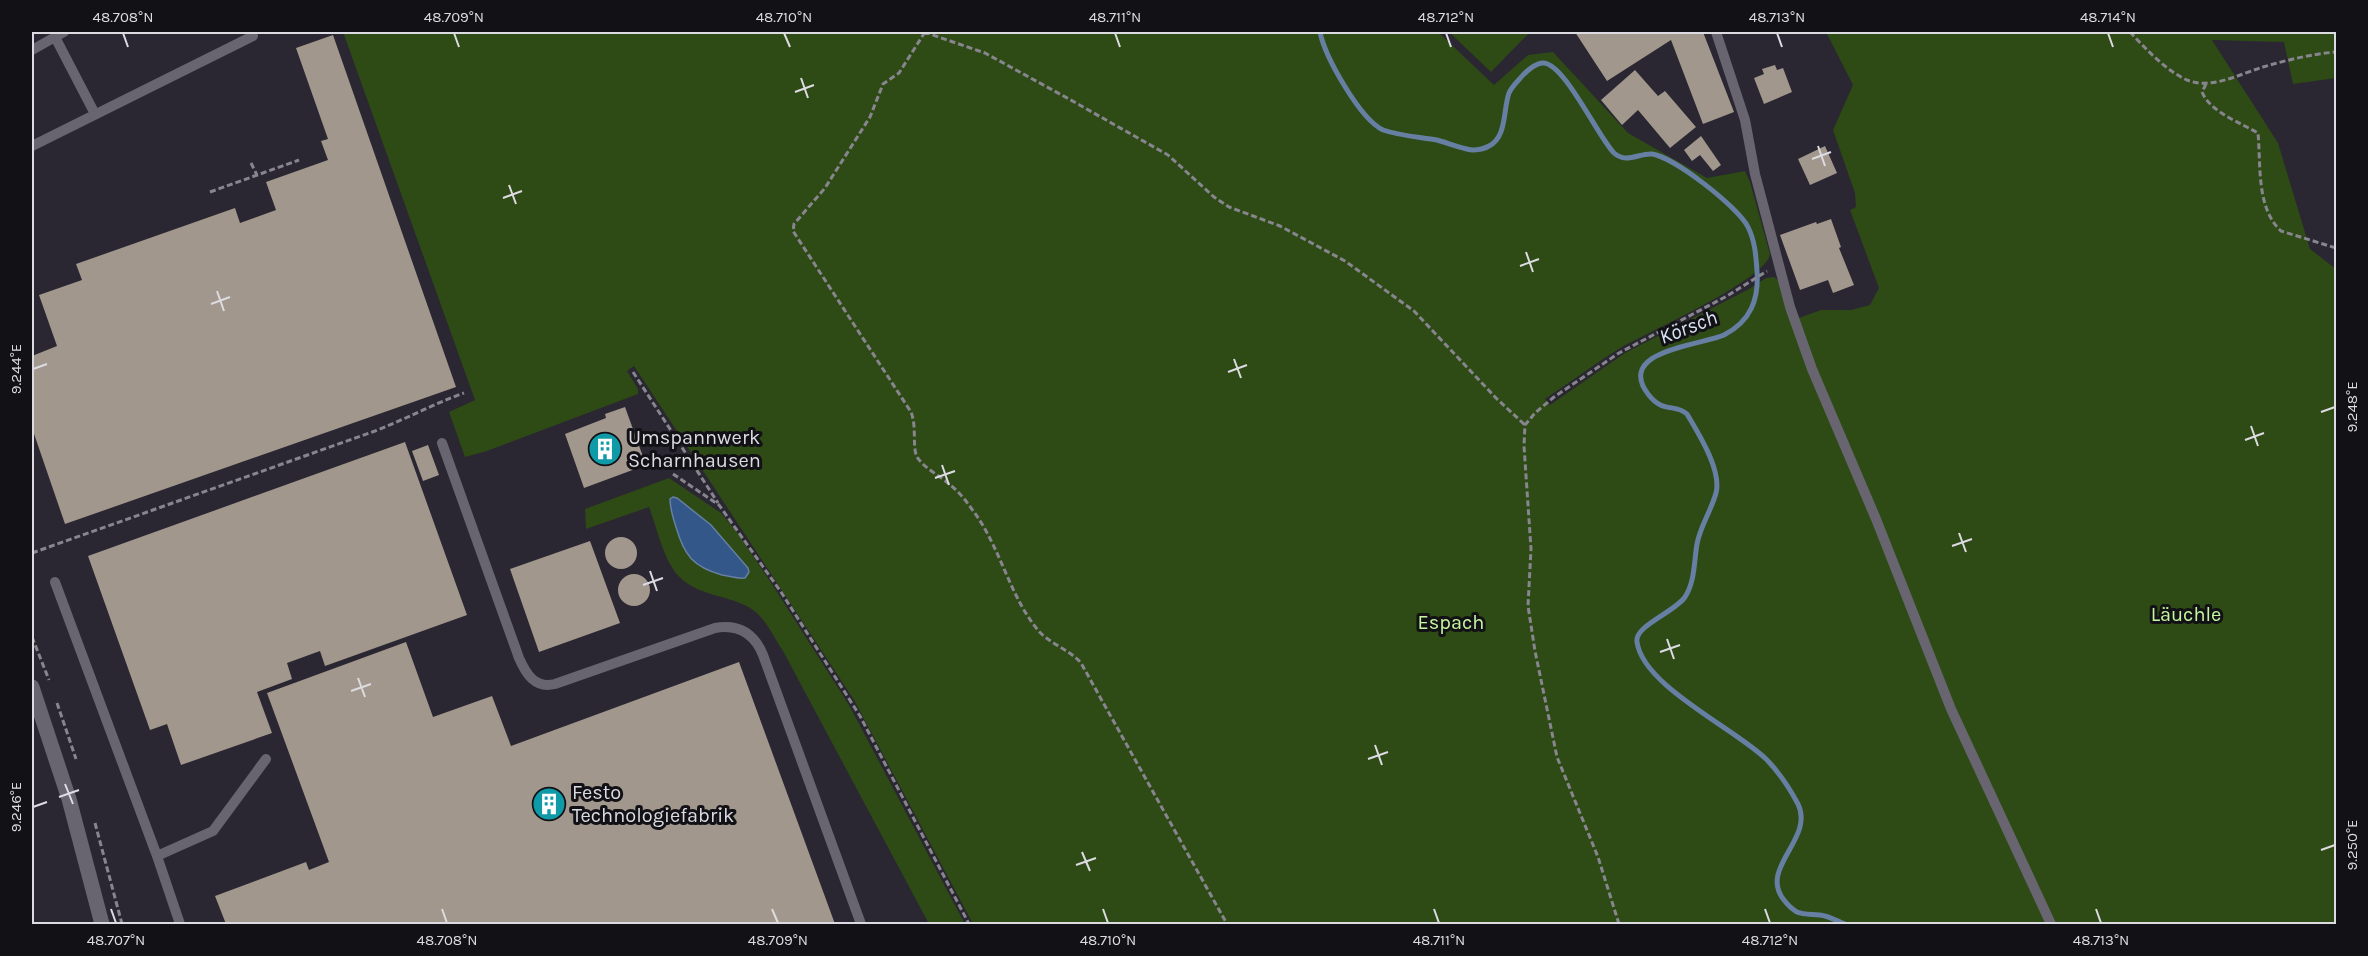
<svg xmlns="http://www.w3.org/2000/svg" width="2368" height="956" viewBox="0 0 2368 956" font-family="Karla,sans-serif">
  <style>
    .green { fill: #2e4a15 }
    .water { fill: #335788; stroke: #667fa3; stroke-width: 1.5 }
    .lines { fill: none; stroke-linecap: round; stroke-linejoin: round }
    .stream { stroke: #667fa3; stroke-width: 5 }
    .building { fill: #a1978c }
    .path { stroke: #87858e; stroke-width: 3; stroke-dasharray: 6 3; stroke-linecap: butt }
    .lane { stroke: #686571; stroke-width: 10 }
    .secondary { stroke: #686571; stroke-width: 15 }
    .ticks { fill: none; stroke: #dddbe2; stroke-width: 2 }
    .labels { text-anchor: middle; stroke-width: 6; stroke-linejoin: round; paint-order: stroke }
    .poi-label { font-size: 20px; fill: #dddbe2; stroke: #121116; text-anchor: start }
    .park-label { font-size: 20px; fill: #c5f6a0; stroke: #121116 }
    .water-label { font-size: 21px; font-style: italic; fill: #d8e3f2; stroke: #121116 }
    .neatline { fill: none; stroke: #dddbe2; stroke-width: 2 }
    .ticks-label { font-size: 15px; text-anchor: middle; fill: #dddbe2 }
  </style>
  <rect width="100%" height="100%" fill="#2a2732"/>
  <path class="green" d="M343,32H1438L1494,85L1528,55L1553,52L1628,133L1707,178L1745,171L1750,182L1770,254C1767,280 1643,334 1617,350C1593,365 1569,383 1545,399L1550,405L1625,353L1749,289L1766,278L1774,277L1778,280L1799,318L1821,310H1851L1870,305L1879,288L1850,210L1856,207L1855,193L1833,130L1853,85L1826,32H2334L2336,42V78L2293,84L2284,42L2212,40L2278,143L2310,249L2336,269V924H973L854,700L634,366L627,371L638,389V394L487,451L465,457L449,412L475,400Z
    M1449,32H1530L1491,72Z
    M669,478L721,513L736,531L770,581L849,705L965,924H929L783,651C774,638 766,619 753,610C728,593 696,598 675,572C662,554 657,528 649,507L586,529L585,509Z"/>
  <path class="water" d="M673,497L677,498L711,525L748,568L749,572L745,578C737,579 729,576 722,575C693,567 684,555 676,527C673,518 670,509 670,499Z"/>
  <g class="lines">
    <path class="stream" d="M1320,32C1325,57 1360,119 1383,130C1401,136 1419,137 1437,140C1448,143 1460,148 1472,150C1478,150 1484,149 1489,146C1507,137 1503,110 1509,93C1512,86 1518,81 1523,75C1528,70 1535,64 1542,63C1563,60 1598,137 1614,153C1626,164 1639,153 1652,154C1674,157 1738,207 1748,227C1755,241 1756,256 1757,271C1759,299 1751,321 1724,335C1703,345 1615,350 1648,394C1663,414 1675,403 1687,414C1698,433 1722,470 1716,493C1711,511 1700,527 1697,544C1694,561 1695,582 1685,597C1675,612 1634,626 1637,642C1643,686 1734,728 1766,759C1778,771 1790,789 1798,804C1815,839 1758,868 1784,900C1787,904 1792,909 1797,912C1804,915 1812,914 1820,915C1829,916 1837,921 1845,924"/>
  </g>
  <path class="building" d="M1575,32H1703L1734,112L1703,124L1671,40L1607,81Z
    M333,35L456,387L65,524L32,428V356L57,346L39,295L82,280L76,264L235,208L240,223L276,210L266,182L328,160L321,141L328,139L296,48Z
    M1775,65L1777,70L1783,68L1792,92L1764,104L1754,78L1764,74L1762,69Z
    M1635,70L1658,96L1665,91L1696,127L1670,148L1638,110L1622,125L1601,100Z
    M1701,136L1721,165L1713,171L1700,155L1692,161L1684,150Z
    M1825,146L1837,173L1810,185L1798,159Z
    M1831,219L1841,247L1839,248L1854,285L1833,293L1828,280L1800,290L1780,235L1816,222L1817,224Z
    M625,407L646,465L584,488L565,434L606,418L605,414Z
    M405,442L467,615L325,666L320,651L287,663L292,679L257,692L272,733L181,765L167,724L150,730L88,556Z
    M428,445L439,475L423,481L412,451Z
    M605 553a16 16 0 1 1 32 0a16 16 0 1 1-32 0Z
    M590,541L620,623L539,652L510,569Z
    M618 590a16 16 0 1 1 32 0a16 16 0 1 1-32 0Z
    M406,642L433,717L492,696L511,746L739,662L835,924H226L215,896L306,862L309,870L329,862L267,693Z"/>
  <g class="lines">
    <path class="path" d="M924,32L985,53L1069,99L1168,155L1214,197L1229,207L1280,226L1345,261L1414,311L1496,398L1525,425
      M925,32L899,73L883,84L870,117L825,188L794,224L793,231L911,412C917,427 912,447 917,457C924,468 940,476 949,484C957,490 965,499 971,508C1000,545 1008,593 1037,629C1049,644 1069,649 1081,663L1227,924
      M2130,32C2146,49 2165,70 2187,80C2211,90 2240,74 2263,67C2287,60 2312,54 2336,52
      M2206,84L2202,92C2210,112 2241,123 2258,133C2261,165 2256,208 2281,231L2336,248
      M251,163L257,175
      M210,192L299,160
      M633,372L718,503
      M673,474L719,505L781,592L860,716L969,924
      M32,553L375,431C406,419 433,404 464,393
      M32,637L49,680
      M57,703L76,759
      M95,823L122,924
      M1619,924L1598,857L1557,757L1535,651L1528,606L1531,549L1524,446L1525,425L1535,413L1554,397L1619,353L1727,296L1767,271"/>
    <path class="lane" d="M1716,32L1745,120L1755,174L1790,307L1812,369L1876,519L1951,709L2051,924
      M55,37L95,114
      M32,50L64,32
      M32,146L253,36
      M442,443L519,658C526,674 535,689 555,684L715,628C738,624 754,633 763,655L861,924
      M55,582L157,856L180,924
      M157,856L213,831L266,759"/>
    <path class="secondary" d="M32,687L69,799L102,924"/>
  </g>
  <path class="ticks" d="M123,33L128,47M454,33L459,47M784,33L790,47M1115,33L1120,47M1446,33L1451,47M1777,33L1782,47M2108,33L2113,47M801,78L808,98M795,92L814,85M1818,146L1825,166M1812,159L1831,152M509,185L516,204M503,198L522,191M1526,252L1533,272M1520,266L1539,259M217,291L224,311M211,304L230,297M1234,359L1241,378M33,369L47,364M1228,372L1247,365M2321,412L2335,407M2251,426L2258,446M2245,440L2264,433M942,465L949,485M935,478L955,471M1959,533L1966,552M1952,546L1972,539M650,571L657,591M643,585L663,578M1667,639L1674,659M1660,652L1680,645M358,678L365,697M351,691L371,684M1375,745L1382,765M1368,759L1388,752M65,784L73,804M59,797L79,790M33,807L47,802M2321,850L2335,845M1082,852L1090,871M1076,865L1096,858M111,909L116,923M442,909L447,923M772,909L778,923M1103,909L1108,923M1434,909L1439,923M1765,909L1770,923M2096,909L2101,923"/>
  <defs>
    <g id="building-disc" transform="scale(1.725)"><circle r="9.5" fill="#0f9aa8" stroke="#121116"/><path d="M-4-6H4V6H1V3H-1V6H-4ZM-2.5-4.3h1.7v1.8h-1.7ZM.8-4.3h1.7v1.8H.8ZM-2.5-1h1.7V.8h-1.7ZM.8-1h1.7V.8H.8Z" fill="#fff"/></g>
  </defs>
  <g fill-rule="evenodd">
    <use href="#building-disc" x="605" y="449"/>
    <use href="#building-disc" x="549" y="804"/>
  </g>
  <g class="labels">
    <g class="poi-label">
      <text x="628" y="444">Umspannwerk<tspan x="628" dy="23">Scharnhausen</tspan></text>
      <text x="572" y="799">Festo<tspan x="572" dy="23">Technologiefabrik</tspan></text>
    </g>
    <g class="park-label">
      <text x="2186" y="621">Läuchle</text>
      <text x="1451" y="629">Espach</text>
    </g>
    <g class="water-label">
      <text transform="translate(1688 327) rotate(-21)" y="7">Körsch</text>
    </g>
  </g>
  <rect width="2368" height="956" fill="none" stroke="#121116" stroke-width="66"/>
  <rect x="33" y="33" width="2302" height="890" class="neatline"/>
  <g class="ticks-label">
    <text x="123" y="22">48.708°N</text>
    <text x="454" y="22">48.709°N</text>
    <text x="784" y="22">48.710°N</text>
    <text x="1115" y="22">48.711°N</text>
    <text x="1446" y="22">48.712°N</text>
    <text x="1777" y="22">48.713°N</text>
    <text x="2108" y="22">48.714°N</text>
    <text transform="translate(16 369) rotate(-90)" y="5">9.244°E</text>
    <text transform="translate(2352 407) rotate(-90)" y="5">9.248°E</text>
    <text transform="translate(16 807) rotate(-90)" y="5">9.246°E</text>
    <text transform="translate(2352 845) rotate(-90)" y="5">9.250°E</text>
    <text x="116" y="945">48.707°N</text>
    <text x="447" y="945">48.708°N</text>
    <text x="778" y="945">48.709°N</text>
    <text x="1108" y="945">48.710°N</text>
    <text x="1439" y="945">48.711°N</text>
    <text x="1770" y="945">48.712°N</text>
    <text x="2101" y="945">48.713°N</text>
  </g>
</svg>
